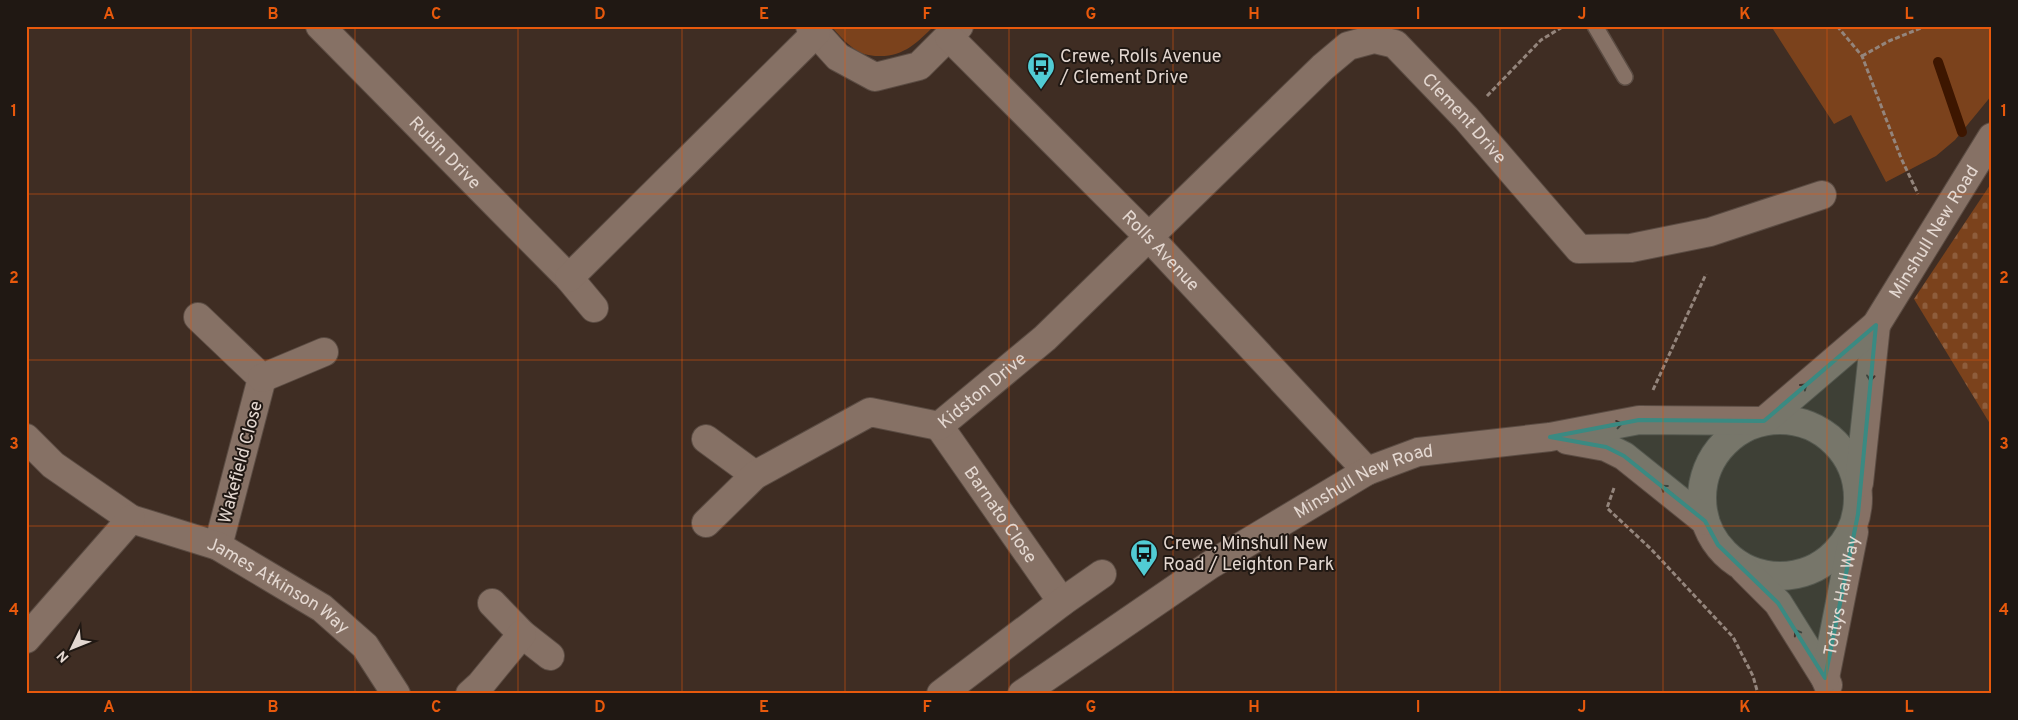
<svg xmlns="http://www.w3.org/2000/svg" width="2018" height="720" viewBox="0 0 2018 720" font-family="Overpass,sans-serif">
	<defs>
		<pattern id="cemetery-stones" width="16" height="16" patternUnits="userSpaceOnUse" patternTransform="scale(1.25)"><rect width="16" height="16" fill="#7b421c"/><path d="M2 7V4a2 2 0 0 1 4 0v3zM10 15v-3a2 2 0 0 1 4 0v3z" fill="#8e5d3c"/></pattern>
	</defs>
	<rect width="100%" height="100%" fill="#3f2d23"/>
	<!-- green -->
	<g fill="#7b421c">
		<path d="M 831,26 L 934,26 C 917,43 903,57 878,56 C 870,56 860,54 853,48 C 845,42 838,34 831,26 Z"/>
		<path d="M 1771,26 L 1992,26 L 1992,95 L 1955,140 L 1936,156 L 1886,182 L 1851,115 L 1834,124 Z"/>
	</g>
	<!-- cemetery -->
	<path fill="url(#cemetery-stones)" d="M 1992,182 L 1992,427 L 1914,299 Z"/>
	<g fill="none" stroke-linecap="round" stroke-linejoin="round">
		<!-- stream -->
		<path stroke="#3d1600" stroke-width="10" d="M 1938,62 L 1962,132"/>
		<!-- service casing -->
		<g stroke="#5b4c43" stroke-width="18">
			<path id="service" d="M 1595,26 L 1625,77"/>
		</g>
		<!-- minor casing -->
		<g stroke="#5b4c43" stroke-width="30">
			<g id="minor">
				<path id="s1" d="M 320,26 L 569,278 L 594,308"/>
				<path d="M 810,26 L 838,57 L 875,77 L 919,66 L 959,26"/>
				<path id="s2" d="M 949,37 L 1148,236 L 1367,471"/>
				<path d="M 569,278 L 816,33"/>
				<path d="M 198,317 L 262,378 L 218,546"/>
				<path d="M 262,378 L 324,352"/>
				<path id="s3" d="M 939,426 L 1062,602"/>
				<path id="s4" d="M 26,438 L 53,465 L 131,519 L 218,546 L 322,608 L 365,646 L 396,694"/>
				<path d="M 706,439 L 755,475"/>
				<path id="s5" d="M 706,523 L 755,475 L 870,412 L 939,426 L 1045,338 L 1323,67 L 1348,46 L 1374,39 L 1395,44 L 1466,118 L 1579,249 L 1631,248 L 1710,232 L 1822,195"/>
				<path d="M 492,603 L 522,634 L 550,656"/>
				<path d="M 26,639 L 131,519"/>
				<path d="M 470,694 L 481,684 L 522,634"/>
				<path d="M 941,694 L 1062,602 L 1102,574"/>
			</g>
		</g>
		<!-- tertiary casing -->
		<g stroke="#5b4c43" stroke-width="30">
			<g id="tertiary">
				<circle cx="1780" cy="498" r="78"/>
				<path d="M 1567,440 L 1606,447 L 1624,456 L 1705,521"/>
				<path d="M 1859,483 L 1876,325"/>
				<path d="M 1744,569 L 1778,603 L 1825,678 L 1828,685"/>
				<path id="s6" d="M 1825,678 L 1854,532"/>
				<path id="s7" d="M 1022,694 L 1210,565 L 1367,471 L 1418,452 L 1550,437 L 1639,420 L 1764,421 L 1876,325 L 1992,137"/>
			</g>
		</g>
		<!-- path -->
		<g stroke="#94857c" stroke-width="3" stroke-dasharray="5 2.5" stroke-linecap="butt">
			<path d="M 1837,26 L 1862,56 L 1901,158 L 1918,194"/>
			<path d="M 1862,56 L 1889,41 L 1926,26"/>
			<path d="M 1487,96 L 1541,40 L 1564,26"/>
			<path d="M 1653,390 L 1706,274"/>
			<path d="M 1614,488 L 1607,508 L 1651,549 L 1733,637 L 1753,676 L 1758,694"/>
		</g>
		<!-- service -->
		<use href="#service" stroke="#867165" stroke-width="15"/>
		<!-- minor -->
		<use href="#minor" stroke="#867165" stroke-width="28"/>
		<!-- tertiary -->
		<use href="#tertiary" stroke="#867165" stroke-width="28"/>
	</g>
	<!-- one-way arrows -->
	<defs><path id="oneway-shaft" d="M-6 0H5M1.5-3L5.5 0L1.5 3" fill="none" stroke-width="1.6" stroke-linecap="round" stroke-linejoin="round" transform="scale(1.25)"/></defs>
	<g stroke="#3f332c">
		<use href="#oneway-shaft" transform="translate(1871 374) rotate(96)"/>
		<use href="#oneway-shaft" transform="translate(1801 389) rotate(-41)"/>
		<use href="#oneway-shaft" transform="translate(1615 425) rotate(-11)"/>
		<use href="#oneway-shaft" transform="translate(1667 490) rotate(-142)"/>
		<use href="#oneway-shaft" transform="translate(1799 636) rotate(-122)"/>
	</g>
	<!-- marked area -->
	<path fill="#3a8a82" fill-opacity="0.2" stroke="#3a8a82" stroke-width="4" stroke-linejoin="round" d="M 1876,325 L 1858,514 L 1825,678 L 1778,603 L 1718,545 L 1705,521 L 1624,456 L 1606,447 L 1550,437 L 1639,420 L 1764,421 Z"/>
	<!-- grid -->
	<path fill="none" stroke="#e8590c" stroke-width="1" stroke-opacity="0.55" d="M 191,26 L 191,694M 355,26 L 355,694M 518,26 L 518,694M 682,26 L 682,694M 845,26 L 845,694M 1009,26 L 1009,694M 1173,26 L 1173,694M 1336,26 L 1336,694M 1500,26 L 1500,694M 1663,26 L 1663,694M 1827,26 L 1827,694M 26,194 L 1992,194M 26,360 L 1992,360M 26,526 L 1992,526"/>
	<!-- icons -->
	<defs>
		<g id="bus-pin" transform="scale(1.4375)"><path d="M0 17L-7.5 6A9.5 9.5 0 1 1 7.5 6Z" fill="#51ccd4" stroke="#201813"/><path d="M-5-6H5V4H4V6H2V4H-2V6H-4V4H-5ZM-3.5-4V0h7V-4ZM-3.5 1.2v1.5H-2V1.2ZM2 1.2v1.5H3.5V1.2Z" fill="#111"/></g>
	</defs>
	<g fill-rule="evenodd">
		<use href="#bus-pin" x="1041" y="66"/>
		<use href="#bus-pin" x="1144" y="553"/>
	</g>
	<g text-anchor="middle" stroke-width="4" stroke-linejoin="round" paint-order="stroke">
		<!-- poi labels -->
		<g font-size="18" fill="#e4d8d1" stroke="#201813" text-anchor="start">
			<text x="1060" y="62">Crewe, Rolls Avenue<tspan x="1060" dy="21">/ Clement Drive</tspan></text>
			<text x="1163" y="549">Crewe, Minshull New<tspan x="1163" dy="21">Road / Leighton Park</tspan></text>
		</g>
		<!-- street labels -->
		<g font-size="18" fill="#e4d8d1" stroke="#201813">
			<text dy="6" stroke="none"><textPath href="#s5" startOffset="979">Clement Drive</textPath></text>
			<text dy="6" stroke="none"><textPath href="#s1" startOffset="178">Rubin Drive</textPath></text>
			<text dy="6" stroke="none"><textPath href="#s7" startOffset="1071">Minshull New Road</textPath></text>
			<text dy="6" stroke="none"><textPath href="#s2" startOffset="301">Rolls Avenue</textPath></text>
			<text dy="6" stroke="none"><textPath href="#s5" startOffset="326">Kidston Drive</textPath></text>
			<text transform="translate(240 462) rotate(-75)" y="6">Wakefield Close</text>
			<text dy="6" stroke="none"><textPath href="#s7" startOffset="404">Minshull New Road</textPath></text>
			<text dy="6" stroke="none"><textPath href="#s3" startOffset="108">Barnato Close</textPath></text>
			<text dy="6" stroke="none"><textPath href="#s4" startOffset="296">James Atkinson Way</textPath></text>
			<text dy="6" stroke="none"><textPath href="#s6" startOffset="84">Tottys Hall Way</textPath></text>
		</g>
	</g>
	<!-- border -->
	<rect width="2018" height="720" fill="none" stroke="#201813" stroke-width="55"/>
	<!-- north arrow -->
	<g transform="translate(72 648) rotate(227)" stroke="#201813" stroke-width="4" paint-order="stroke">
	<path d="M0-4L9 19L0 12L-9 19Z" fill="#e4d8d1"/>
	<text y="-8" font-size="14" font-weight="bold" text-anchor="middle" fill="#e4d8d1">N</text>
	</g>
	<rect x="28" y="28" width="1962" height="664" fill="none" stroke="#e8590c" stroke-width="2"/>
	<g font-size="16" text-anchor="middle" font-weight="bold" fill="#e8590c">
		<text x="109" y="19">A</text>
		<text x="273" y="19">B</text>
		<text x="436" y="19">C</text>
		<text x="600" y="19">D</text>
		<text x="764" y="19">E</text>
		<text x="927" y="19">F</text>
		<text x="1091" y="19">G</text>
		<text x="1254" y="19">H</text>
		<text x="1418" y="19">I</text>
		<text x="1582" y="19">J</text>
		<text x="1745" y="19">K</text>
		<text x="1909" y="19">L</text>
		<text x="14" y="116">1</text>
		<text x="2004" y="116">1</text>
		<text x="14" y="283">2</text>
		<text x="2004" y="283">2</text>
		<text x="14" y="449">3</text>
		<text x="2004" y="449">3</text>
		<text x="14" y="615">4</text>
		<text x="2004" y="615">4</text>
		<text x="109" y="712">A</text>
		<text x="273" y="712">B</text>
		<text x="436" y="712">C</text>
		<text x="600" y="712">D</text>
		<text x="764" y="712">E</text>
		<text x="927" y="712">F</text>
		<text x="1091" y="712">G</text>
		<text x="1254" y="712">H</text>
		<text x="1418" y="712">I</text>
		<text x="1582" y="712">J</text>
		<text x="1745" y="712">K</text>
		<text x="1909" y="712">L</text>
	</g>
</svg>
